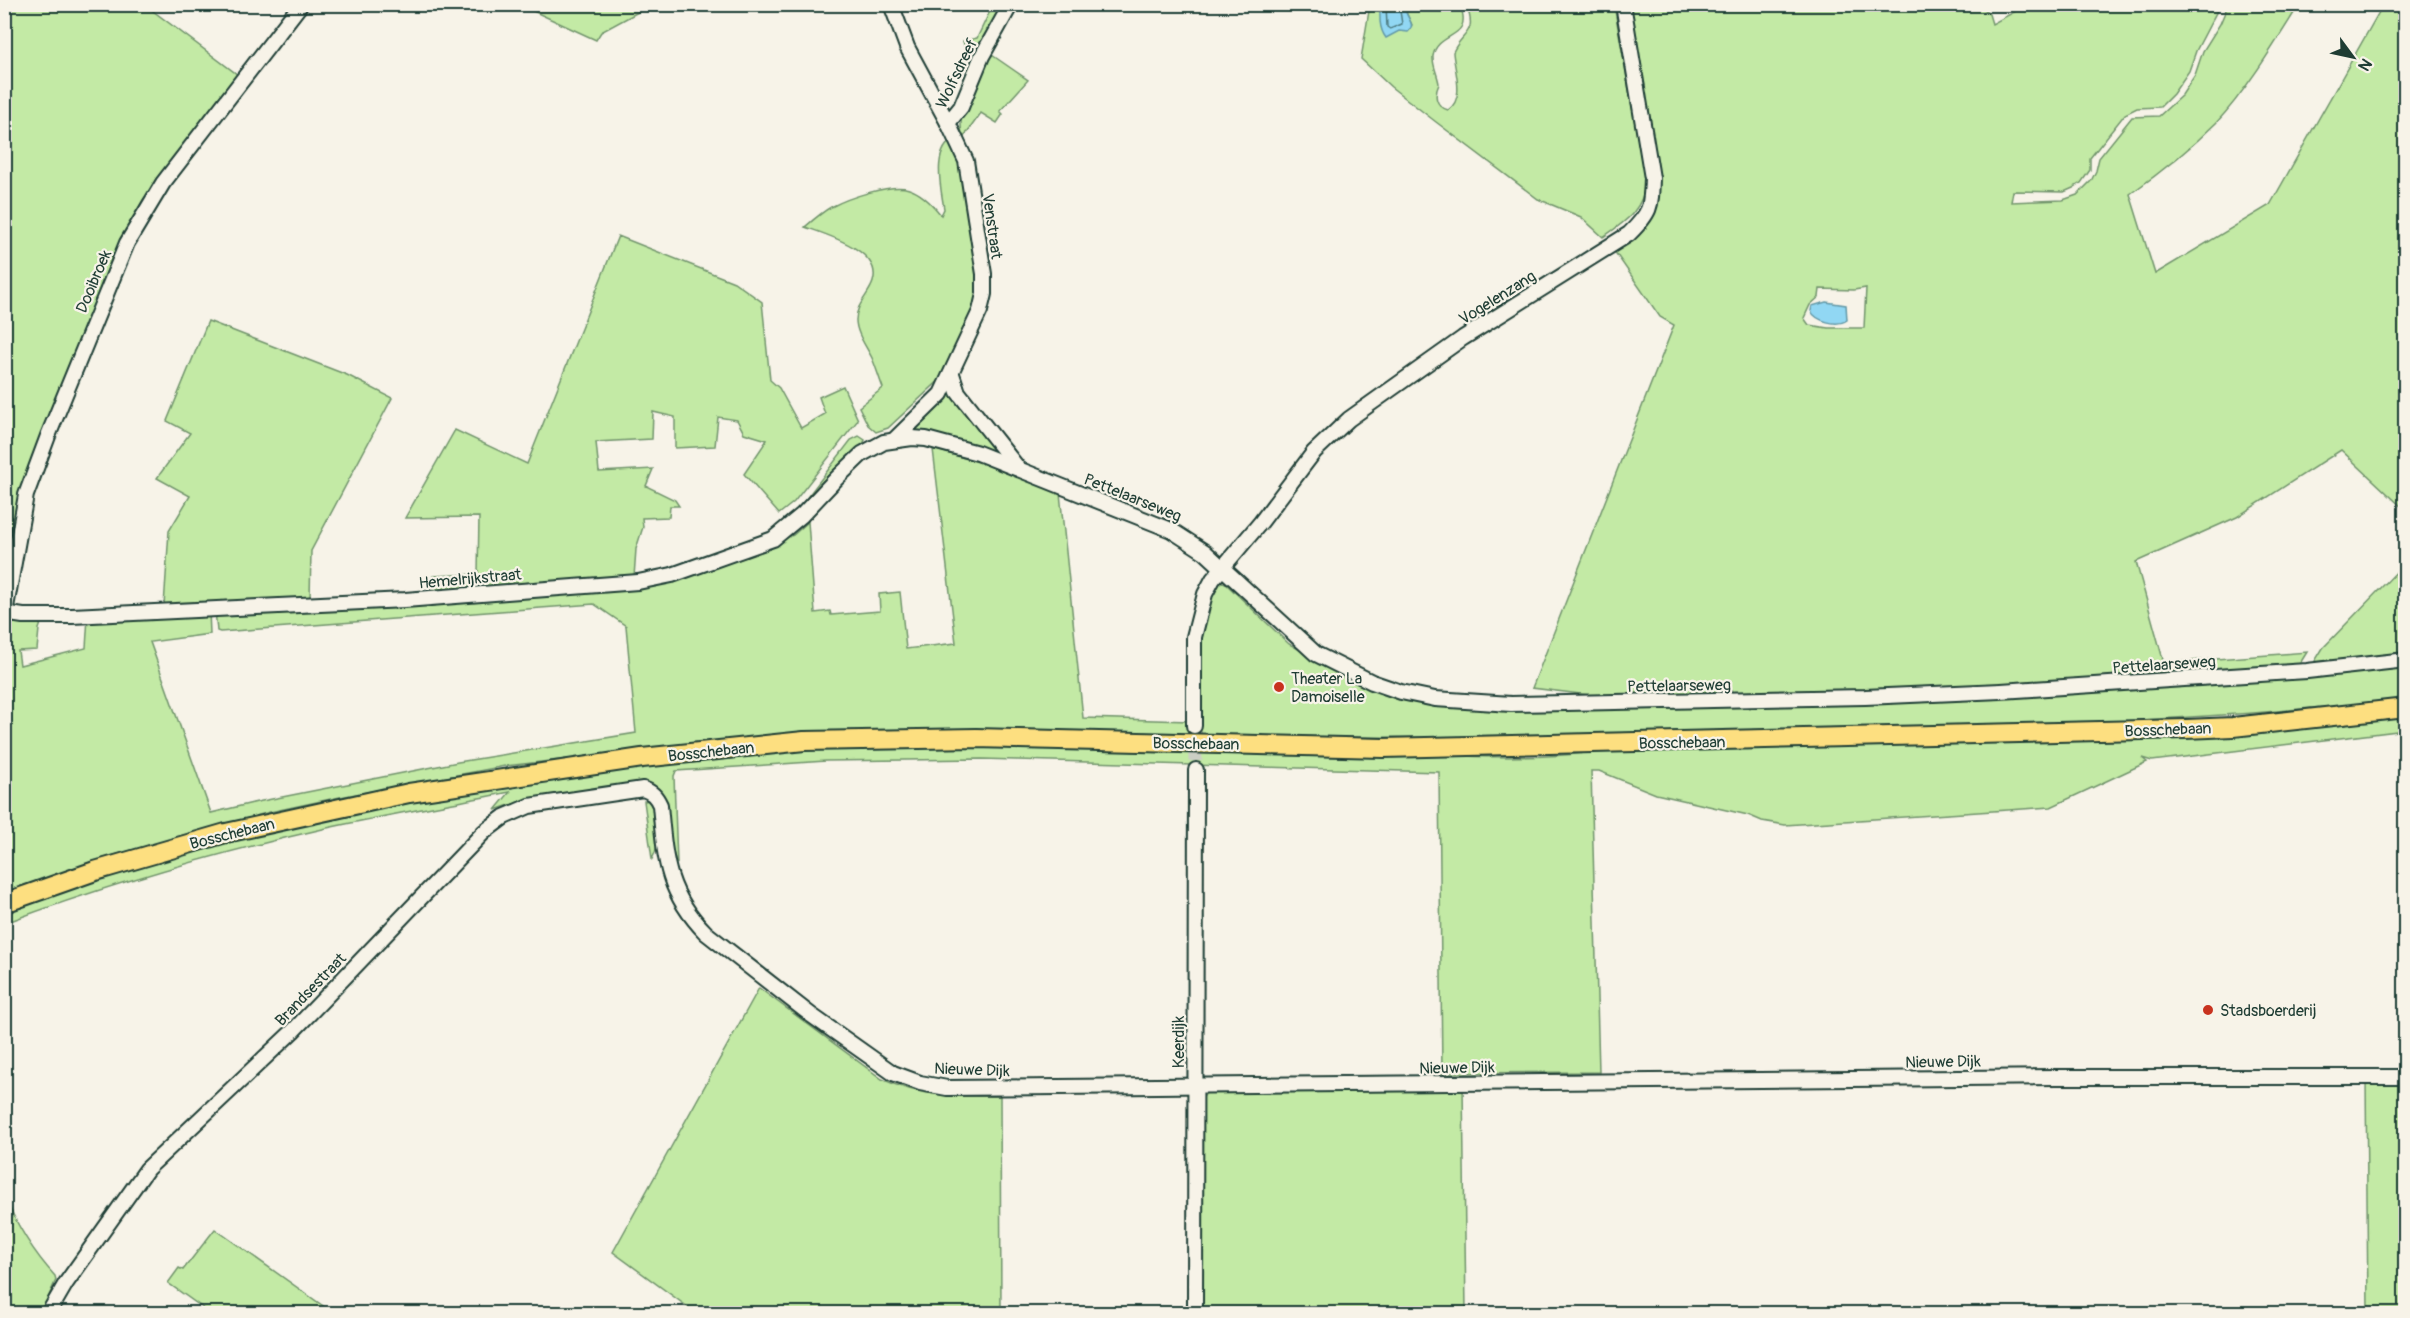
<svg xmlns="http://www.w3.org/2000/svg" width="2410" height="1318" viewBox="0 0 2410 1318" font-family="Pangolin,sans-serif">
	<rect width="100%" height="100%" fill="#f7f3e8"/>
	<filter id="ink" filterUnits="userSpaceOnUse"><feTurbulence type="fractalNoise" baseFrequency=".0167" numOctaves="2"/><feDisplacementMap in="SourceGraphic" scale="12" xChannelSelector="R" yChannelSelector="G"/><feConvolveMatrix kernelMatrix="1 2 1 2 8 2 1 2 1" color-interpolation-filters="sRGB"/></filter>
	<g filter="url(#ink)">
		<!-- green -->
		<g fill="#c3eaa5" stroke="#71946c" stroke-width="1.5" fill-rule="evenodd">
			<path d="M 5,5 L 145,5 L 238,75 L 143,200 L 112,257 L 40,442 L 5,597 Z"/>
			<path d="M 520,5 L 520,4 L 651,5 L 601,32 L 596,40 Z"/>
			<path d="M 993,5 L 1004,5 L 983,46 L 965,48 L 963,41 L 977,38 Z"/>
			<path d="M 1370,5 L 1381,5 L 1399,31 L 1412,25 L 1406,12 L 1412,5 L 1460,5 C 1474,41 1438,30 1433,56 C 1432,65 1438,75 1439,84 C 1434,95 1435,106 1448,110 C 1466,98 1454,70 1453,52 C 1463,31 1478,34 1466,5 L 1614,5 L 1645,180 C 1645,209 1625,222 1603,237 L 1581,217 L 1538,199 L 1436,122 L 1391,87 L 1361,59 Z"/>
			<path d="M 1627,5 L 1981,5 L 1989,14 L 1992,24 L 2027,5 L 2220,5 L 2196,51 L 2189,71 L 2173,94 L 2160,107 L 2137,108 L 2125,114 L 2090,158 L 2090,170 L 2081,183 L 2073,188 L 2064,192 L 2013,191 L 2011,202 L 2063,200 L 2077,195 L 2091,181 L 2096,171 L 2099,158 L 2132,117 L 2159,116 L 2182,95 L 2195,75 L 2203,51 L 2220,24 L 2228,5 L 2299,5 C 2275,43 2247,90 2216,123 C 2190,149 2160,173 2130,194 L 2155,274 L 2270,205 L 2383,5 L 2405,5 L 2405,510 L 2341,450 L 2237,517 L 2136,562 L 2164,663 L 2307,652 L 2299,665 L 2066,681 L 1810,692 L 1589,695 L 1532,688 L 1674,325 L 1660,317 L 1610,245 L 1653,204 ZM 1866,288 L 1864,328 L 1828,328 L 1809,325 L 1804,318 L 1810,305 L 1819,297 L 1820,289 L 1854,290 Z"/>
			<path d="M 989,53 L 1028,80 L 1000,111 L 1003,114 L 997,123 L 981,113 L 963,138 C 954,111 977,77 989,53 Z"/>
			<path d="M 955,138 L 963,161 L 981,296 L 946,374 L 888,428 L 876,432 L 868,425 L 859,407 L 883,388 C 879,378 876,367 872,358 C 866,346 856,333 856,320 C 856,304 869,295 873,282 C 883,251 827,235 805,227 C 813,220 822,212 831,207 C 848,198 891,183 909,189 C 922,193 933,205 941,215 L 944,209 C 941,188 931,150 955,138 Z"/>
			<path d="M 618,236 L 734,282 L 762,302 L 770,380 L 779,388 L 801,428 L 825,414 L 819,397 L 843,386 L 858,420 L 794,502 L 779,514 L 744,474 L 767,440 L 744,433 L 737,420 L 718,417 L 715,446 L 675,448 L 675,417 L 653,412 L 652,439 L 596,442 L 599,472 L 653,469 L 646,486 L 675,500 L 679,506 L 670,506 L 669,517 L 642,518 L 643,527 L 636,549 L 634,577 L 432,590 L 433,576 L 478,574 L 479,517 L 405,518 L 455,430 L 527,464 Z"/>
			<path d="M 208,321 L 347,375 L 392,398 L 311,551 L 310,598 L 164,606 L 169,531 L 190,496 L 157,478 L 190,433 L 167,421 Z"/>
			<path d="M 951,384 L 1006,456 L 908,430 Z"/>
			<path d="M 859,436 L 865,440 L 863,444 L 802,504 L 851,440 Z"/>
			<path d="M 933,449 L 985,464 L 1060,493 L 1083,718 L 1190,721 L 1190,734 L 1201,734 L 1201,637 L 1203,616 L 1215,585 L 1224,582 L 1289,644 L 1345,674 L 1393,693 L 1701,705 L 2405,664 L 2406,700 L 2253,713 L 2065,725 L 1516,738 L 1344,737 L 1220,740 L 1000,730 L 885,730 L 692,743 L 649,750 L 505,766 L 340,797 L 270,812 L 111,856 L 5,893 L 4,617 L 43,618 L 39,629 L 37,650 L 18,651 L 20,665 L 86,648 L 88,617 L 209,611 L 210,634 L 150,642 L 211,813 L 257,802 L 458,762 L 636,733 L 626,626 L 594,604 L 220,632 L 217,631 L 215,610 L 623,586 L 756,549 L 793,535 L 808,522 L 815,613 L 830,611 L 831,615 L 880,611 L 879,594 L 900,592 L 906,649 L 956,643 Z"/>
			<path d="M 2405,563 L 2405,653 L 2318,662 L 2315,661 L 2323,648 Z"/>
			<path d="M 2405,713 L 2405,730 L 2152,761 L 2142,758 L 2147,762 L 2051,807 L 1785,825 L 1762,821 L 1748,815 L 1656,794 L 1599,771 L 1591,771 L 1599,1072 L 1442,1073 L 1439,772 L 982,759 L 826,761 L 676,771 L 674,776 L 677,864 L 668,839 L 660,794 C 605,796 546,790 495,810 L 510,792 C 449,804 388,815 327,828 C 217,853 110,884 5,923 L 5,906 L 122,866 L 488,781 L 839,744 L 1400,752 C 1465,757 1530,760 1595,752 Z"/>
			<path d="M 653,800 C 657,819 663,840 652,859 L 644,801 Z"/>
			<path d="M 759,988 L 882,1079 C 920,1097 958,1097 1000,1096 L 1001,1313 L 696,1313 L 613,1252 Z"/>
			<path d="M 2366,1076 L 2405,1076 L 2405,1313 L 2368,1313 Z"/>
			<path d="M 1463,1087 L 1466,1313 L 1200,1314 L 1202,1099 L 1208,1090 Z"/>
			<path d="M 4,1195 C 17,1226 32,1251 55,1276 L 56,1280 L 41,1313 L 5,1313 Z"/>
			<path d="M 215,1229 L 333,1313 L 210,1313 L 168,1283 L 179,1268 L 183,1270 Z"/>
		</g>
		<!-- water -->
		<g fill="#91d7f3" stroke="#6399a7" stroke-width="1.5">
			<path d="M 1381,5 L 1412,5 L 1406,12 C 1408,20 1416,25 1408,32 L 1399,31 L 1386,38 C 1379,29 1379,15 1381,5 Z"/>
			<path d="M 1826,302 L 1846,305 L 1847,320 C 1837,327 1816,321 1811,311 L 1812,306 Z"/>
		</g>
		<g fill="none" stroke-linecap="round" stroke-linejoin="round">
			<!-- shore -->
			<path stroke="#4d7b80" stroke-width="1.5" d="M 1386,4 L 1387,27 L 1390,29 L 1402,24 L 1400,11 L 1404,4"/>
			<!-- minor-tunnel -->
			<path stroke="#cccfc4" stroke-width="14" stroke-dasharray="14 7" stroke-linecap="butt" d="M 1194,726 L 1196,770"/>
			<!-- minor casing -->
			<g stroke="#1f3d34" stroke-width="18">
				<g id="minor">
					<path d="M 891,4 L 907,47 L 948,123 L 966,161 L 984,274 L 984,294 L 980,311 L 941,394 L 894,440"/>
					<path d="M 948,123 L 961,107 L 982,56 L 1011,4"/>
					<path d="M 952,374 L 958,392 L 1018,468"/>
					<path d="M 4,613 L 23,616 L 72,616 L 405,600 L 638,582 L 672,575 L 773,539 L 802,515 L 837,478 L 862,454 L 884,442 L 912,438 L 926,439 L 978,453 L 1171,530 L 1205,552 L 1316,654 L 1372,682 L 1401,692 L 1435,699 L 1511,704 L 1865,697 L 2001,691 L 2307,671 L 2406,660"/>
					<path d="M 5,613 L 26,495 L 48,436 L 127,243 L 163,183 L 301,4"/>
					<path d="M 1194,726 L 1194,637 L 1205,594 L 1213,579 L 1261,522 L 1314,452 L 1349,419 L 1463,338 L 1629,234 C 1651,212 1651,208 1652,178 L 1623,4"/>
					<path d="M 48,1314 L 66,1283 L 147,1169 L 293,1031 L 484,832 L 504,817 L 529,806 L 643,789 C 652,792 656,796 660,805 C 665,859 666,892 706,933 L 811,1015 L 893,1073 L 920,1083 L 947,1088 L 2057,1077 L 2406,1077"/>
					<path d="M 1195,1314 L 1196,770"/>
				</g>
			</g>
			<!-- major casing -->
			<g stroke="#1f3d34" stroke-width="22">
				<path id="major" d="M 4,903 L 95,871 L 226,833 L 409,793 L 642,758 L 804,741 L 976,738 L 1383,748 L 2186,729 L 2233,727 L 2406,708"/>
			</g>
			<!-- minor -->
			<use href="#minor" stroke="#f7f3e8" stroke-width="14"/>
			<!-- major -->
			<use href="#major" stroke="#fddf80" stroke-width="18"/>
		</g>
	</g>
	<!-- markers -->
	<g fill="#c8321e" stroke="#f7f3e8" stroke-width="2">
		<circle cx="1279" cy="687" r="6"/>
		<circle cx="2208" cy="1010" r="6"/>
	</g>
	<g text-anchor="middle" stroke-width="4.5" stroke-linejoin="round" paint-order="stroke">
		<!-- street labels -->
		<g font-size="16" fill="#1f3d34" stroke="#f7f3e8">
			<text transform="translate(956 73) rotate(-64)" y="6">Wolfsdreef</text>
			<text transform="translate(993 226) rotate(82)" y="6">Venstraat</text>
			<text transform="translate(93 281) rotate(-67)" y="6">Dooibroek</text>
			<text transform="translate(1497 297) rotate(-32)" y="6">Vogelenzang</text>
			<text transform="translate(1133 497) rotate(22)" y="6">Pettelaarseweg</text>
			<text transform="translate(470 578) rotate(-5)" y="6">Hemelrijkstraat</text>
			<text transform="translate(2164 664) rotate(-4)" y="6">Pettelaarseweg</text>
			<text transform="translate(1679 685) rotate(-1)" y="6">Pettelaarseweg</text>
			<text transform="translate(2168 729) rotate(-2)" y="6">Bosschebaan</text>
			<text transform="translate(1682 742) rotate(-1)" y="6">Bosschebaan</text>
			<text transform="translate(1196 743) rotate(1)" y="6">Bosschebaan</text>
			<text transform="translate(711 751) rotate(-6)" y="6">Bosschebaan</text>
			<text transform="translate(232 833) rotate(-14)" y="6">Bosschebaan</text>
			<text transform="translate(310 989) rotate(-46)" y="6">Brandsestraat</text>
			<text transform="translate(1178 1042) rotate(-90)" y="6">Keerdijk</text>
			<text transform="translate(1943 1061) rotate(-1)" y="6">Nieuwe Dijk</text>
			<text transform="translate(1457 1067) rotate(-1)" y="6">Nieuwe Dijk</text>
			<text transform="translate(972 1069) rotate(2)" y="6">Nieuwe Dijk</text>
		</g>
		<!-- poi labels -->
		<g font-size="16" fill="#1f3d34" stroke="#f7f3e8" text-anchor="start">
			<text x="1291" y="684">Theater La<tspan x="1291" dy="18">Damoiselle</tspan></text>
			<text x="2220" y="1016">Stadsboerderij</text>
		</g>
	</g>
	<!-- margin -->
	<rect width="2410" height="1318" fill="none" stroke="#f7f3e8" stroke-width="24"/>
	<rect x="12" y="12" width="2386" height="1294" fill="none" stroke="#1f3d34" stroke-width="2" filter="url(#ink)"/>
	<!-- north arrow -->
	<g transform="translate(2353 57) rotate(123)" stroke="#f7f3e8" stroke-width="4.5" paint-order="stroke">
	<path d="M0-4.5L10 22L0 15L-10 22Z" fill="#1f3d34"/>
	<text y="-9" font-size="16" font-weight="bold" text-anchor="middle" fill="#1f3d34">N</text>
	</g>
</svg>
